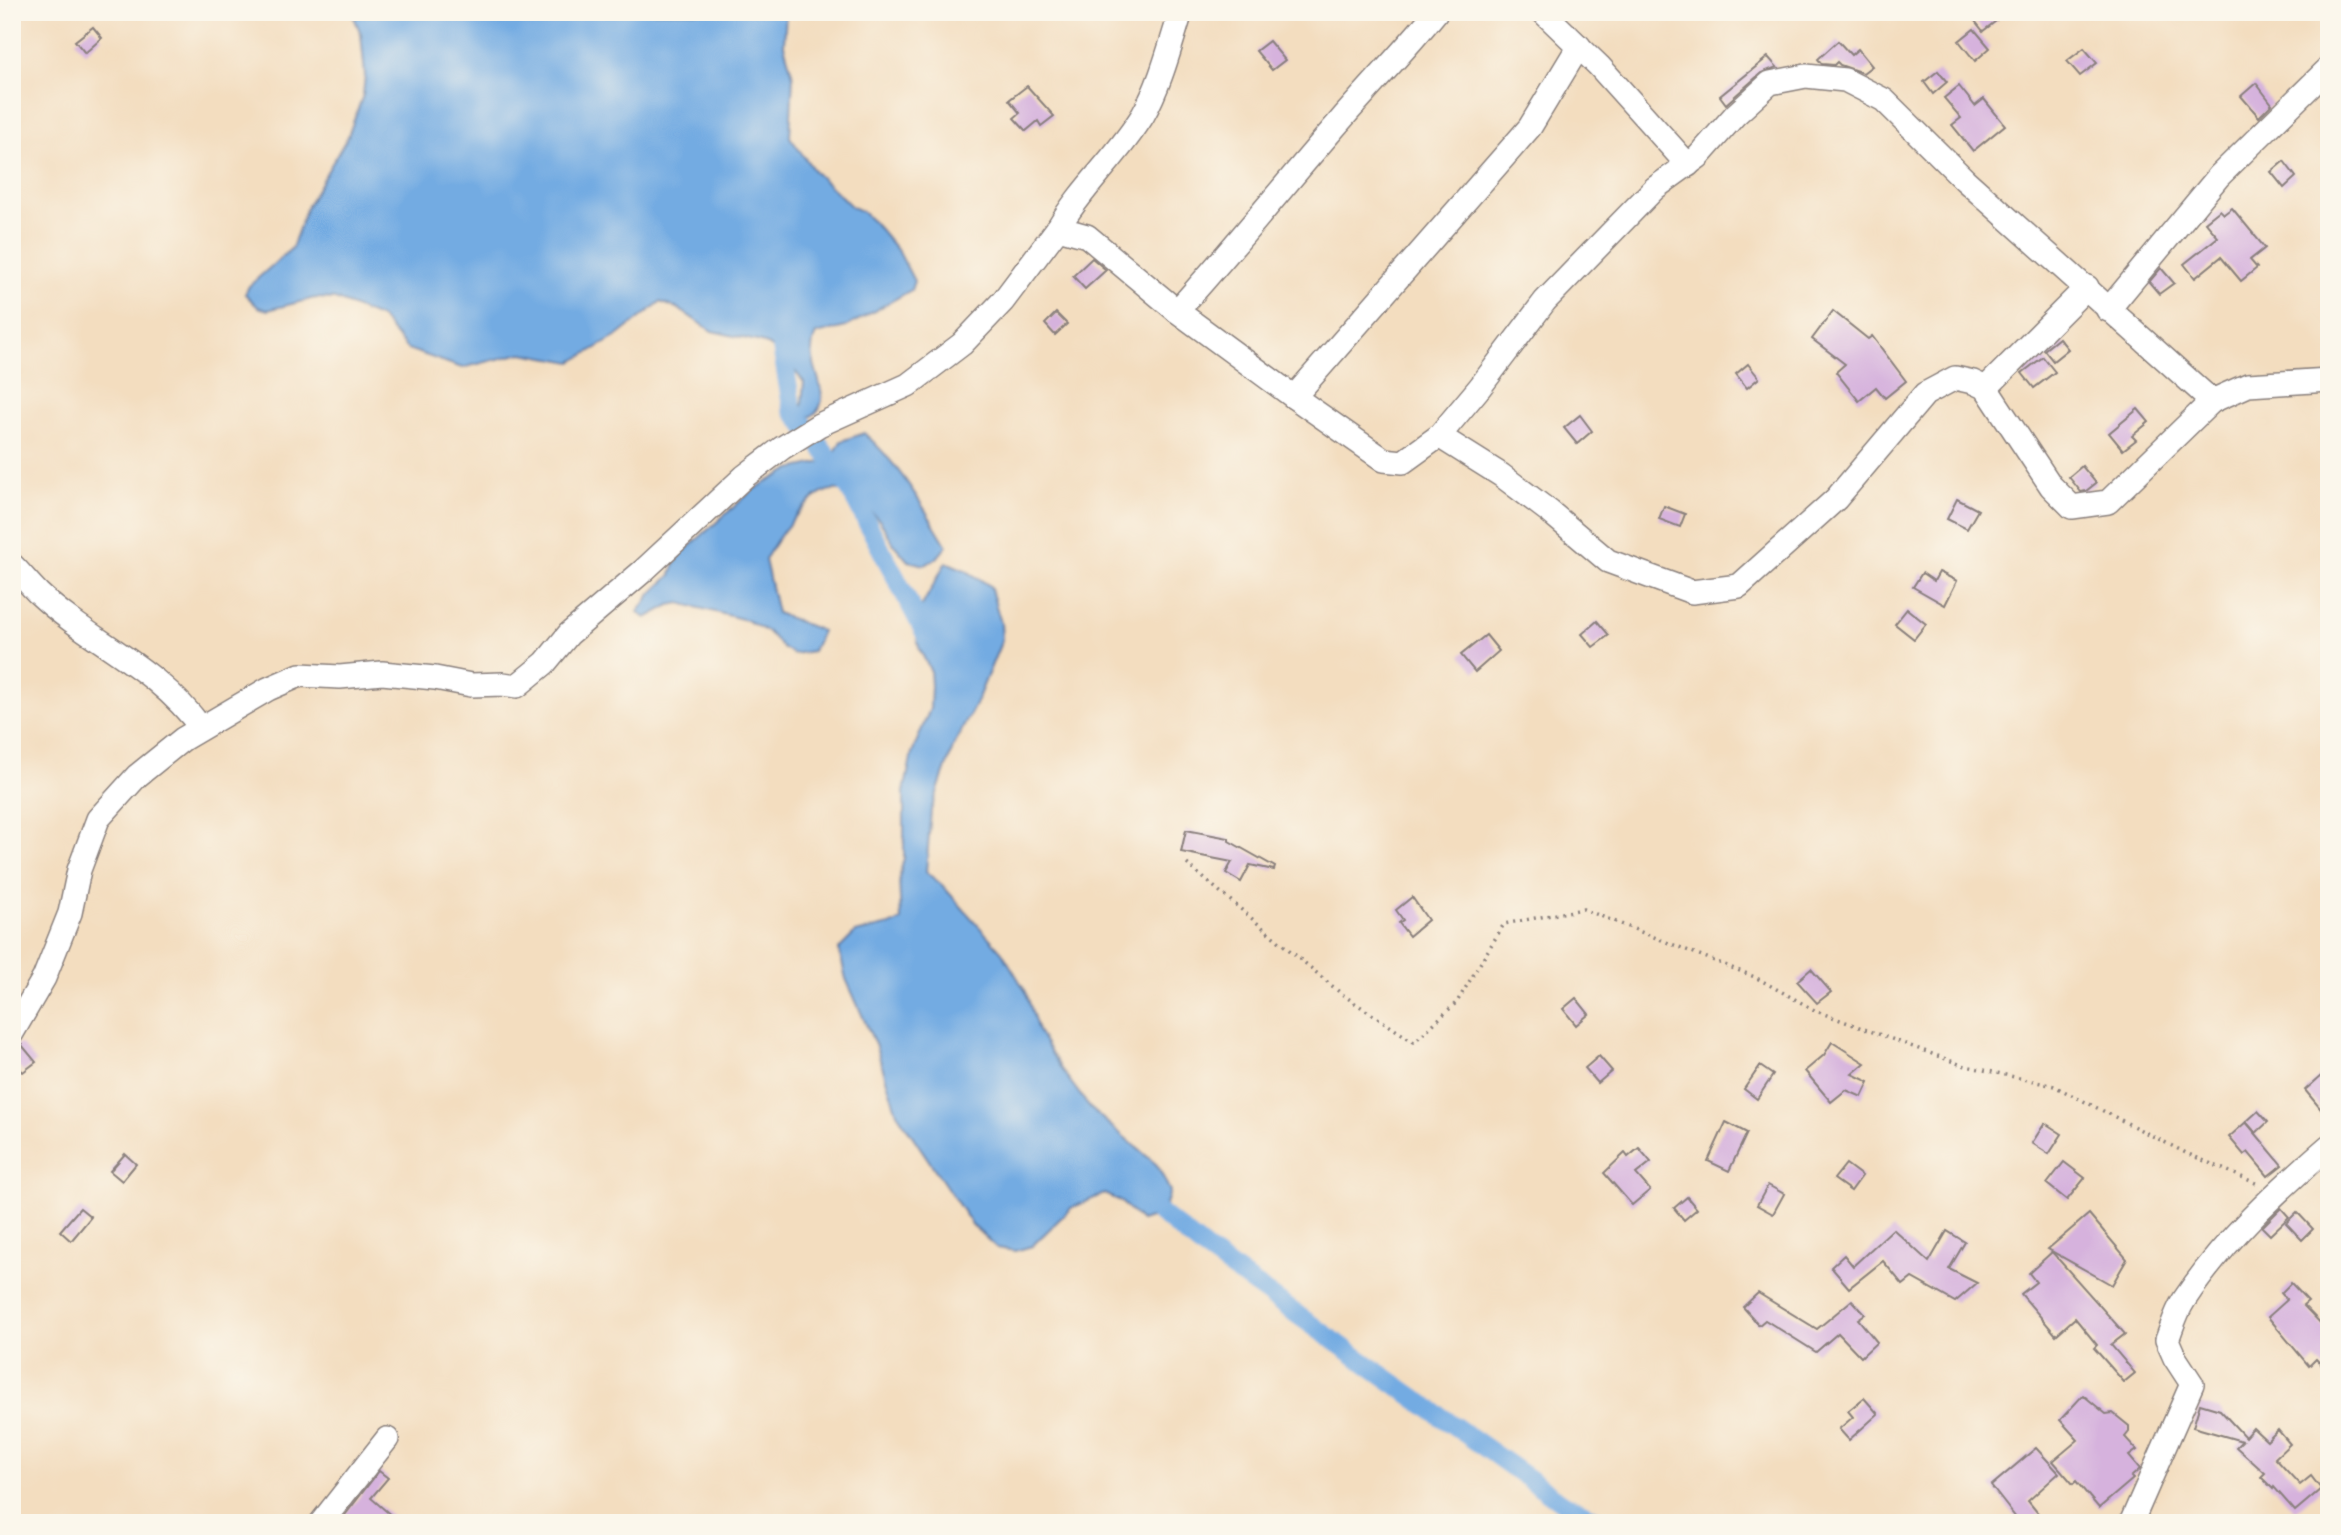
<svg xmlns="http://www.w3.org/2000/svg" width="2341" height="1535" viewBox="0 0 2341 1535" font-family="Caveat,sans-serif">
	<rect width="100%" height="100%" fill="#fbf7ec"/>
	<filter id="ink" filterUnits="userSpaceOnUse"><feTurbulence type="fractalNoise" baseFrequency=".0143" numOctaves="2"/><feDisplacementMap in="SourceGraphic" scale="14" xChannelSelector="R" yChannelSelector="G"/><feConvolveMatrix kernelMatrix="1 2 1 2 8 2 1 2 1" color-interpolation-filters="sRGB"/></filter>
	<filter id="wash" filterUnits="userSpaceOnUse"><feTurbulence type="fractalNoise" baseFrequency=".00686" numOctaves="4" result="noise"/><feDisplacementMap in="SourceGraphic" scale="28" xChannelSelector="R" yChannelSelector="G"/><feGaussianBlur stdDeviation="1.57" result="paint"/><feColorMatrix in="noise" values="0 0 0 0 0 0 0 0 0 0 0 0 0 0 0 0 0 1.4 0 .05"/><feComposite in="paint" operator="in"/></filter>
	<g filter="url(#wash)">
		<rect width="100%" height="100%" fill="#f3ddbf"/>
		<!-- water -->
		<g fill="#73abe2" stroke="#4a668e" stroke-width="2">
			<path d="M 352,12 L 786,12 L 784,45 L 793,76 L 790,137 L 815,172 L 852,207 L 863,212 L 878,227 L 899,252 L 914,281 L 911,290 L 846,327 L 816,334 C 800,363 841,399 810,417 L 801,413 L 804,382 L 778,351 L 761,342 L 712,331 L 677,308 L 660,302 L 619,335 L 572,362 L 522,353 L 462,368 L 407,349 L 381,318 L 335,299 L 315,298 L 268,310 L 258,307 L 245,294 L 249,286 L 292,248 L 307,206 L 348,136 L 363,95 L 365,75 L 361,34 Z"/>
			<path d="M 864,433 C 900,465 922,505 947,546 L 937,558 L 925,565 L 908,561 L 895,546 L 880,521 L 849,490 C 842,490 833,489 827,491 C 805,499 776,539 765,560 L 777,613 L 822,631 L 813,651 L 793,654 L 782,647 L 768,632 L 746,620 L 680,603 L 670,605 L 646,618 L 638,612 L 652,593 L 671,575 L 674,565 L 683,552 L 754,489 L 791,469 L 831,460 L 841,441 Z"/>
			<path d="M 946,562 L 965,570 L 990,586 L 1001,623 L 1002,640 L 976,703 L 954,745 L 931,810 L 926,872 L 942,885 L 1002,952 L 1026,992 L 1038,1031 L 1061,1069 L 1090,1108 L 1157,1165 L 1170,1191 L 1163,1214 L 1141,1221 L 1120,1201 L 1104,1194 L 1071,1208 L 1032,1246 L 1015,1251 L 997,1248 L 973,1226 L 897,1113 L 875,1044 L 846,979 L 839,949 L 855,933 L 894,924 L 901,920 L 899,878 L 904,858 L 904,792 L 912,753 L 930,709 L 931,686 L 930,670 L 919,648 L 916,630 L 919,611 Z"/>
		</g>
		<g fill="none" stroke-linecap="round" stroke-linejoin="round">
			<!-- canal -->
			<g stroke="#73abe2" stroke-width="19">
				<path d="M 779,332 L 792,409 L 841,473 L 929,641"/>
				<path d="M 1141,1198 L 1206,1250 L 1563,1503 L 1603,1523"/>
			</g>
		</g>
		<g id="blocks">
			<!-- building -->
			<g fill="#d6b2dd">
				<path d="M 1968,12 L 1989,12 L 1996,21 L 1983,31 Z"/>
				<path d="M 93,27 L 102,38 L 85,53 L 75,41 Z"/>
				<path d="M 1974,29 L 1990,48 L 1975,61 L 1959,41 Z"/>
				<path d="M 1269,41 L 1285,60 L 1272,70 L 1256,51 Z"/>
				<path d="M 1838,41 L 1851,55 L 1858,49 L 1872,66 L 1863,73 L 1840,65 L 1837,62 L 1834,65 L 1822,64 L 1818,59 Z"/>
				<path d="M 2084,48 L 2097,63 L 2080,76 L 2067,61 Z"/>
				<path d="M 1768,57 L 1777,67 L 1761,73 L 1726,104 L 1720,96 Z"/>
				<path d="M 1938,71 L 1947,82 L 1933,94 L 1924,82 Z"/>
				<path d="M 2256,83 L 2272,104 L 2259,117 L 2241,96 Z"/>
				<path d="M 1027,86 L 1054,116 L 1041,126 L 1038,121 L 1026,131 L 1014,118 L 1020,113 L 1009,100 Z"/>
				<path d="M 1959,86 L 1975,106 L 1984,99 L 2005,125 L 1973,151 L 1952,125 L 1961,118 L 1944,98 Z"/>
				<path d="M 2284,161 L 2296,177 L 2284,188 L 2271,172 Z"/>
				<path d="M 2232,208 L 2265,248 L 2250,260 L 2257,268 L 2241,281 L 2221,257 L 2195,278 L 2184,264 L 2218,237 L 2205,222 L 2220,210 L 2224,214 Z"/>
				<path d="M 1092,258 L 1106,270 L 1085,289 L 1073,276 Z"/>
				<path d="M 2161,268 L 2174,283 L 2159,294 L 2149,282 Z"/>
				<path d="M 1833,311 L 1868,339 L 1872,336 L 1906,381 L 1885,398 L 1876,387 L 1859,401 L 1836,372 L 1845,364 L 1812,339 Z"/>
				<path d="M 1056,313 L 1067,324 L 1055,335 L 1045,324 Z"/>
				<path d="M 2059,338 L 2068,349 L 2053,361 L 2044,350 Z"/>
				<path d="M 2043,357 L 2055,372 L 2034,388 L 2022,373 Z"/>
				<path d="M 1748,364 L 1759,378 L 1747,388 L 1736,374 Z"/>
				<path d="M 2138,409 L 2149,422 L 2132,436 L 2136,440 L 2123,450 L 2109,433 Z"/>
				<path d="M 1580,415 L 1592,431 L 1577,444 L 1564,428 Z"/>
				<path d="M 2082,466 L 2096,483 L 2086,491 L 2081,492 L 2069,477 Z"/>
				<path d="M 1957,499 L 1978,510 L 1967,529 L 1947,519 Z"/>
				<path d="M 1664,506 L 1685,514 L 1680,527 L 1659,519 Z"/>
				<path d="M 1939,572 L 1957,581 L 1945,605 L 1913,587 L 1922,573 L 1934,581 Z"/>
				<path d="M 1907,609 L 1926,624 L 1914,639 L 1895,624 Z"/>
				<path d="M 1597,621 L 1609,635 L 1593,647 L 1582,634 Z"/>
				<path d="M 1486,635 L 1499,651 L 1475,672 L 1461,655 Z"/>
				<path d="M 1186,830 L 1229,838 L 1229,841 L 1275,867 L 1274,870 L 1250,865 L 1241,882 L 1226,873 L 1232,862 L 1181,852 Z"/>
				<path d="M 1412,897 L 1428,920 L 1409,936 L 1399,923 L 1403,920 L 1396,910 Z"/>
				<path d="M 1811,969 L 1831,992 L 1817,1003 L 1797,981 Z"/>
				<path d="M 1576,998 L 1589,1014 L 1576,1025 L 1563,1009 Z"/>
				<path d="M 1832,1042 L 1865,1063 L 1852,1074 L 1869,1082 L 1862,1097 L 1846,1090 L 1831,1102 L 1805,1071 L 1824,1055 Z"/>
				<path d="M 21,1044 L 36,1062 L 23,1072 L 12,1060 L 12,1047 Z"/>
				<path d="M 1599,1056 L 1612,1071 L 1598,1083 L 1585,1068 Z"/>
				<path d="M 1760,1066 L 1773,1075 L 1757,1099 L 1744,1089 Z"/>
				<path d="M 2329,1069 L 2329,1119 L 2305,1090 Z"/>
				<path d="M 2258,1111 L 2268,1122 L 2256,1133 L 2246,1122 Z"/>
				<path d="M 1726,1122 L 1747,1133 L 1729,1171 L 1708,1161 Z"/>
				<path d="M 2246,1122 L 2282,1165 L 2268,1176 L 2248,1152 L 2244,1155 L 2229,1137 Z"/>
				<path d="M 2045,1123 L 2062,1134 L 2049,1154 L 2032,1143 Z"/>
				<path d="M 1639,1148 L 1651,1162 L 1636,1174 L 1650,1190 L 1632,1205 L 1604,1173 L 1625,1153 L 1628,1157 Z"/>
				<path d="M 125,1154 L 136,1164 L 122,1181 L 110,1171 Z"/>
				<path d="M 2064,1162 L 2085,1178 L 2067,1200 L 2047,1184 Z"/>
				<path d="M 1846,1164 L 1862,1176 L 1851,1191 L 1834,1179 Z"/>
				<path d="M 1768,1185 L 1784,1194 L 1773,1214 L 1757,1205 Z"/>
				<path d="M 1687,1197 L 1697,1209 L 1684,1220 L 1674,1208 Z"/>
				<path d="M 80,1208 L 91,1217 L 71,1241 L 60,1231 Z"/>
				<path d="M 2281,1208 L 2289,1217 L 2270,1235 L 2262,1227 Z"/>
				<path d="M 2297,1212 L 2313,1229 L 2302,1240 L 2286,1223 Z"/>
				<path d="M 2089,1214 L 2127,1259 L 2112,1285 L 2048,1249 Z"/>
				<path d="M 1893,1229 L 1929,1262 L 1947,1231 L 1965,1242 L 1949,1269 L 1977,1283 L 1955,1302 L 1912,1278 L 1903,1285 L 1883,1261 L 1849,1288 L 1831,1267 L 1844,1255 L 1853,1266 Z"/>
				<path d="M 2052,1252 L 2125,1334 L 2111,1345 L 2135,1373 L 2124,1382 L 2094,1348 L 2097,1345 L 2075,1318 L 2056,1335 L 2021,1294 L 2036,1282 L 2029,1273 Z"/>
				<path d="M 2291,1283 L 2308,1301 L 2303,1305 L 2329,1332 L 2329,1373 L 2316,1359 L 2309,1366 L 2268,1317 L 2287,1300 L 2281,1293 Z"/>
				<path d="M 1758,1293 L 1817,1329 L 1852,1300 L 1865,1314 L 1858,1319 L 1877,1342 L 1861,1357 L 1838,1333 L 1816,1352 L 1765,1320 L 1759,1325 L 1743,1307 Z"/>
				<path d="M 2083,1395 L 2106,1414 L 2113,1413 L 2129,1426 L 2129,1432 L 2125,1437 L 2137,1450 L 2129,1456 L 2140,1469 L 2131,1477 L 2133,1479 L 2099,1508 L 2076,1481 L 2073,1484 L 2053,1461 L 2078,1440 L 2060,1420 Z"/>
				<path d="M 1864,1398 L 1878,1414 L 1849,1440 L 1839,1429 L 1853,1417 L 1848,1411 Z"/>
				<path d="M 2200,1404 L 2220,1410 L 2245,1437 L 2253,1428 L 2267,1441 L 2278,1430 L 2290,1444 L 2275,1458 L 2300,1485 L 2311,1476 L 2321,1489 L 2295,1511 L 2274,1487 L 2273,1489 L 2261,1477 L 2265,1473 L 2236,1447 L 2242,1441 L 2193,1427 Z"/>
				<path d="M 2036,1448 L 2059,1473 L 2028,1501 L 2046,1523 L 2020,1523 L 1991,1486 Z"/>
				<path d="M 379,1471 L 388,1478 L 371,1498 L 400,1523 L 339,1523 Z"/>
			</g>
		</g>
	</g>
	<g filter="url(#ink)">
		<use href="#blocks" fill-opacity="0" stroke="#8a807d" stroke-width="2"/>
		<g fill="none" stroke-linecap="round" stroke-linejoin="round">
			<!-- minor casing -->
			<g stroke="#8a807d" stroke-width="26">
				<g id="minor">
					<path d="M 1543,12 L 1599,66 L 1688,165"/>
					<path d="M 1058,228 C 1082,187 1118,156 1143,115 C 1161,83 1170,46 1181,12"/>
					<path d="M 2108,310 L 2219,176 L 2329,68"/>
					<path d="M 1177,311 C 1233,249 1285,184 1340,121 C 1372,84 1405,50 1436,12"/>
					<path d="M 1986,388 L 2087,287"/>
					<path d="M 1294,397 L 1530,127 L 1579,46"/>
					<path d="M 1439,436 L 1501,475 L 1550,512 L 1608,561 L 1692,592 L 1739,586 L 1836,499 L 1925,394 L 1955,378 L 1973,382 L 1986,388 L 2051,486 L 2072,507 L 2108,502 L 2212,401 L 2248,385 L 2329,380"/>
					<path d="M 12,565 C 21,574 29,584 38,593 C 91,643 156,666 201,728"/>
					<path d="M 12,1033 L 44,978 L 70,913 L 79,870 L 98,819 L 137,776 L 183,739 L 268,689 L 300,675 L 340,677 L 382,673 L 435,678 L 471,685 L 503,684 L 517,686 L 545,663 L 569,634 L 643,571 L 745,476 L 782,448 L 819,425 L 908,385 L 962,344 L 1003,301 L 1058,228 L 1087,236 L 1177,311 L 1294,397 L 1384,460 L 1403,462 L 1439,436 L 1480,387 L 1545,301 L 1655,188 L 1698,157 L 1735,115 L 1770,83 L 1806,76 L 1845,80 L 1884,100 L 1965,180 L 2212,401"/>
					<path d="M 321,1523 L 387,1439"/>
					<path d="M 2131,1523 L 2192,1384 L 2175,1358 L 2167,1340 C 2172,1327 2176,1312 2184,1300 C 2223,1241 2276,1192 2329,1146"/>
				</g>
			</g>
			<!-- path -->
			<path stroke="#8a807d" stroke-width="3.5" stroke-dasharray="2 5" stroke-linecap="butt" d="M 1187,864 L 1343,995 L 1414,1042 L 1457,1002 L 1504,924 L 1583,909 L 1755,977 L 1816,1011 L 1962,1065 L 2054,1086 L 2186,1153 L 2258,1184"/>
			<!-- minor -->
			<use href="#minor" stroke="#fff" stroke-width="23"/>
		</g>
	</g>
	<!-- margin -->
	<rect width="2341" height="1535" fill="none" stroke="#fbf7ec" stroke-width="42"/>
</svg>
